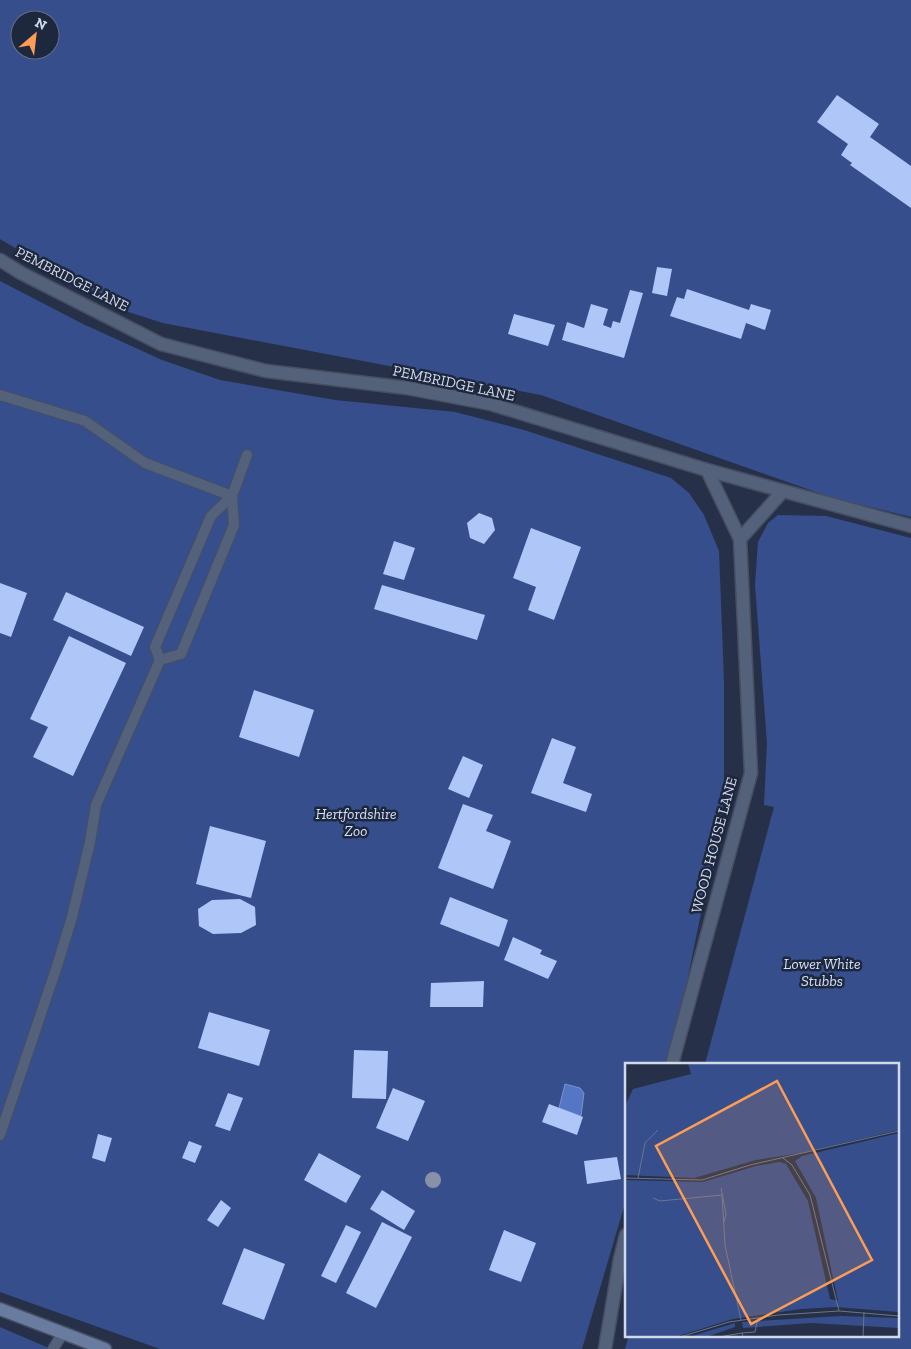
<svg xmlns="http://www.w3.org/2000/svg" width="911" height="1349" viewBox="0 0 911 1349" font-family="'Zilla Slab',serif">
	<rect width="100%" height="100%" fill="#263149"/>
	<!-- green -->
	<g fill="#364f8c" fill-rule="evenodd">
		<path d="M 0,0 L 911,0 L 911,517 L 830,497 L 541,395 L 163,323 L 119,309 L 0,239 ZM 20,20 L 50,20 L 50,50 L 20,50 Z"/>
		<path d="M 0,281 L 83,324 L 162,360 L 220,380 L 335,400 L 455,412 L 524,430 L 671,478 L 689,493 L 704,515 L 719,551 L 724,681 L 724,800 L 680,1016 L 666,1064 L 626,1064 L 626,1200 L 582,1349 L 160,1349 L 0,1292 Z"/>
		<path d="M 778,515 L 826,516 L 911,538 L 911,1349 L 625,1349 L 629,1335 L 897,1335 L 897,1064 L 705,1064 L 774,807 L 764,805 L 767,743 L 755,585 L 758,542 L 768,523 Z"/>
		<path d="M 0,1327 L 51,1349 L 0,1349 Z"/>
	</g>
	<!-- water -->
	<path fill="#5576c4" stroke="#7a94cf" d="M 565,1084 L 580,1088 L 584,1093 L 581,1116 L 559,1108 Z"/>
	<!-- building -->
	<g fill="#afc6f9">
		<path d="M 837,95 L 879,124 L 870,137 L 911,166 L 911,208 L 850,165 L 852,163 L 841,155 L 848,144 L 817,122 Z"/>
		<path d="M 657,267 L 672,269 L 667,296 L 652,293 Z"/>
		<path d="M 687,289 L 749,310 L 751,304 L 771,310 L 765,330 L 746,323 L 741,339 L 670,316 L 677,297 L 684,299 Z"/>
		<path d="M 630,290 L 643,293 L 624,358 L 562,340 L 567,322 L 584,328 L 591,304 L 608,309 L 603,325 L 611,328 L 613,321 L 620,323 Z"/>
		<path d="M 514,314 L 555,325 L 548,346 L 508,334 Z"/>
		<path d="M 479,513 L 492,518 L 495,530 L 484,544 L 470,538 L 467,523 Z"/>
		<path d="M 531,528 L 581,547 L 554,620 L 528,610 L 536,587 L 513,578 Z"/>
		<path d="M 394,541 L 415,548 L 404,580 L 383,574 Z"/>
		<path d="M 0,583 L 27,593 L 11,637 L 0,633 Z"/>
		<path d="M 382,585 L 485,615 L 477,640 L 374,609 Z"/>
		<path d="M 66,592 L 144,627 L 131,656 L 53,620 Z"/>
		<path d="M 69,636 L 126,663 L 73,776 L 33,757 L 48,727 L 30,719 Z"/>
		<path d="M 254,690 L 314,710 L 299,757 L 239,737 Z"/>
		<path d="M 552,738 L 576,747 L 563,783 L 592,794 L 586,812 L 531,793 Z"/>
		<path d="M 463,756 L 483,765 L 469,798 L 448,789 Z"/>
		<path d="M 463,804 L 493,815 L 486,831 L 511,841 L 493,889 L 438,868 Z"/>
		<path d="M 210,826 L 266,841 L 251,898 L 196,884 Z"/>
		<path d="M 450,897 L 508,920 L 499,947 L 440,924 Z"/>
		<path d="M 240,899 L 255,907 L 256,925 L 241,933 L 213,934 L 199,926 L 198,909 L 212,900 Z"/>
		<path d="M 513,937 L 542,950 L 540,954 L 557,961 L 548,979 L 504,960 Z"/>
		<path d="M 484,981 L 483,1007 L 430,1007 L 431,983 Z"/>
		<path d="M 209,1012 L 270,1030 L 259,1066 L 198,1048 Z"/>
		<path d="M 354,1050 L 388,1051 L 386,1099 L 352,1098 Z"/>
		<path d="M 393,1088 L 425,1101 L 408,1141 L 376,1128 Z"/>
		<path d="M 228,1093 L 243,1098 L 230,1131 L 215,1126 Z"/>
		<path d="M 549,1104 L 583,1117 L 577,1135 L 542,1122 Z"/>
		<path d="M 98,1134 L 112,1138 L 105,1162 L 92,1158 Z"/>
		<path d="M 189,1141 L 202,1146 L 195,1163 L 182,1158 Z"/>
		<path d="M 319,1153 L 361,1176 L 346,1203 L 304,1180 Z"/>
		<path d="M 617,1157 L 621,1179 L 587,1184 L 584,1161 Z"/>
		<path d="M 382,1190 L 415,1211 L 404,1230 L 370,1209 Z"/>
		<path d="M 221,1200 L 231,1208 L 218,1227 L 207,1220 Z"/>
		<path d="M 382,1222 L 412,1237 L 376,1308 L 346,1293 Z"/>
		<path d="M 346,1225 L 361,1232 L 336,1283 L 321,1276 Z"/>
		<path d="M 504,1230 L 536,1243 L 521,1282 L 489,1270 Z"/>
		<path d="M 244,1248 L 285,1264 L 264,1320 L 222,1304 Z"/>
	</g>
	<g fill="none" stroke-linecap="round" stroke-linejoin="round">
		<!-- lane casing -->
		<g stroke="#464e62" stroke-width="12">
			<g id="lane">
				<path d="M 0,395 L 85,421 L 145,463 L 232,496"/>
				<path d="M 160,660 L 181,654 L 234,525 L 232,496 L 247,455"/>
				<path d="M 0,1135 L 57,966 L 72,917 L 90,842 L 96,805 L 160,660 L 155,647 L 211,516 L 232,496"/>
				<path d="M 53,1349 L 63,1333"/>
			</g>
		</g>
		<!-- street casing -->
		<g stroke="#464e62" stroke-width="15">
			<g id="street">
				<path d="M 0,260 L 21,273 L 161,344 L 266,371 L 407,388 L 491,404 L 707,470 L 911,526"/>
				<path d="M 740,539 L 783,491"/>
				<path d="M 672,1064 L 751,773 L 740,539 L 707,470"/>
				<path d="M 605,1349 L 620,1259 L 626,1235"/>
			</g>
		</g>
		<!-- secondary casing -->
		<g stroke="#464e62" stroke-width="15">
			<path id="secondary" d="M 0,1309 L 105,1349"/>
		</g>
		<!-- lane -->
		<use href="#lane" stroke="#54617b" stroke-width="10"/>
		<!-- street -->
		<use href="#street" stroke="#54617b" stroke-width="12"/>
		<!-- secondary -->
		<use href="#secondary" stroke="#6a7ba0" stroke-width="12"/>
	</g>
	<!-- trees -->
	<circle fill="#8792a8" cx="433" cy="1180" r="8"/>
	<g text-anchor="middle" stroke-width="5" stroke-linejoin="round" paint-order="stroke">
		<!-- street labels -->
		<g font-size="15" fill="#d2dae9" stroke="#1d273e">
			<text transform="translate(72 279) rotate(27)" y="5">PEMBRIDGE LANE</text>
			<text transform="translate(454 383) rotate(12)" y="5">PEMBRIDGE LANE</text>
			<text transform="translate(714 845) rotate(-75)" y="5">WOOD HOUSE LANE</text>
		</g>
		<!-- park labels -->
		<g font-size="15" font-style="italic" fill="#d6e1f6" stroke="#1d273e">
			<text x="356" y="819">Hertfordshire<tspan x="356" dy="17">Zoo</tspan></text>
			<text x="822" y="969">Lower White<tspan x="822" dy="17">Stubbs</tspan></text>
		</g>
	</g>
	<!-- overview -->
	<g transform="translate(625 1063)">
		<rect width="274" height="274" fill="#263149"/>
		<path d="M 63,0 L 274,0 L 274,67 L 176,90 L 131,97 L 69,115 L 0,112 L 0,43 L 8,26 L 66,11 ZM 274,70 L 274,249 L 211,244 L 176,246 L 108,256 L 50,274 L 0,274 L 0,117 L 78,119 L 131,103 L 154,99 L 161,101 L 183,138 L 205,236 L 213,238 L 191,135 L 170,98 L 177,93 ZM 216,253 L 274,255 L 274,265 L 186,260 L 118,265 L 117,259 ZM 110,260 L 110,264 L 81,274 L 64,274 Z" fill="#364f8c"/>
		<path fill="none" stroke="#6b7589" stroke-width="1" d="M 158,95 L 167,102 L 185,132 L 214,248M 0,115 L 77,117 L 125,102 L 274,68M 13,115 L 20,80 L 33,67M 96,125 L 101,151 L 99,159M 97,132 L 100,182 L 116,257M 28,135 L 35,138 L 97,132M 55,274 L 104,259 L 153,252 L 214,248 L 274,253M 94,274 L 117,270M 118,274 L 117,270 L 130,269 L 133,255M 238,274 L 239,249"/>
		<path fill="#fd9d55" fill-opacity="0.15" stroke="#fd9d55" stroke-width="2.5" d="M 152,18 L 247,197 L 126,261 L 31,83 Z"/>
		<rect width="274" height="274" fill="none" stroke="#d2dae9" stroke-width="2.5"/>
	</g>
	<!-- north arrow -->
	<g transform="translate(35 35) rotate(28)"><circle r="24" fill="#1d273e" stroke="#656f82"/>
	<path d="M0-4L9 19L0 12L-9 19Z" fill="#fd9d55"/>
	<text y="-8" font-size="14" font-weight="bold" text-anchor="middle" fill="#d2dae9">N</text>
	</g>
</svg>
